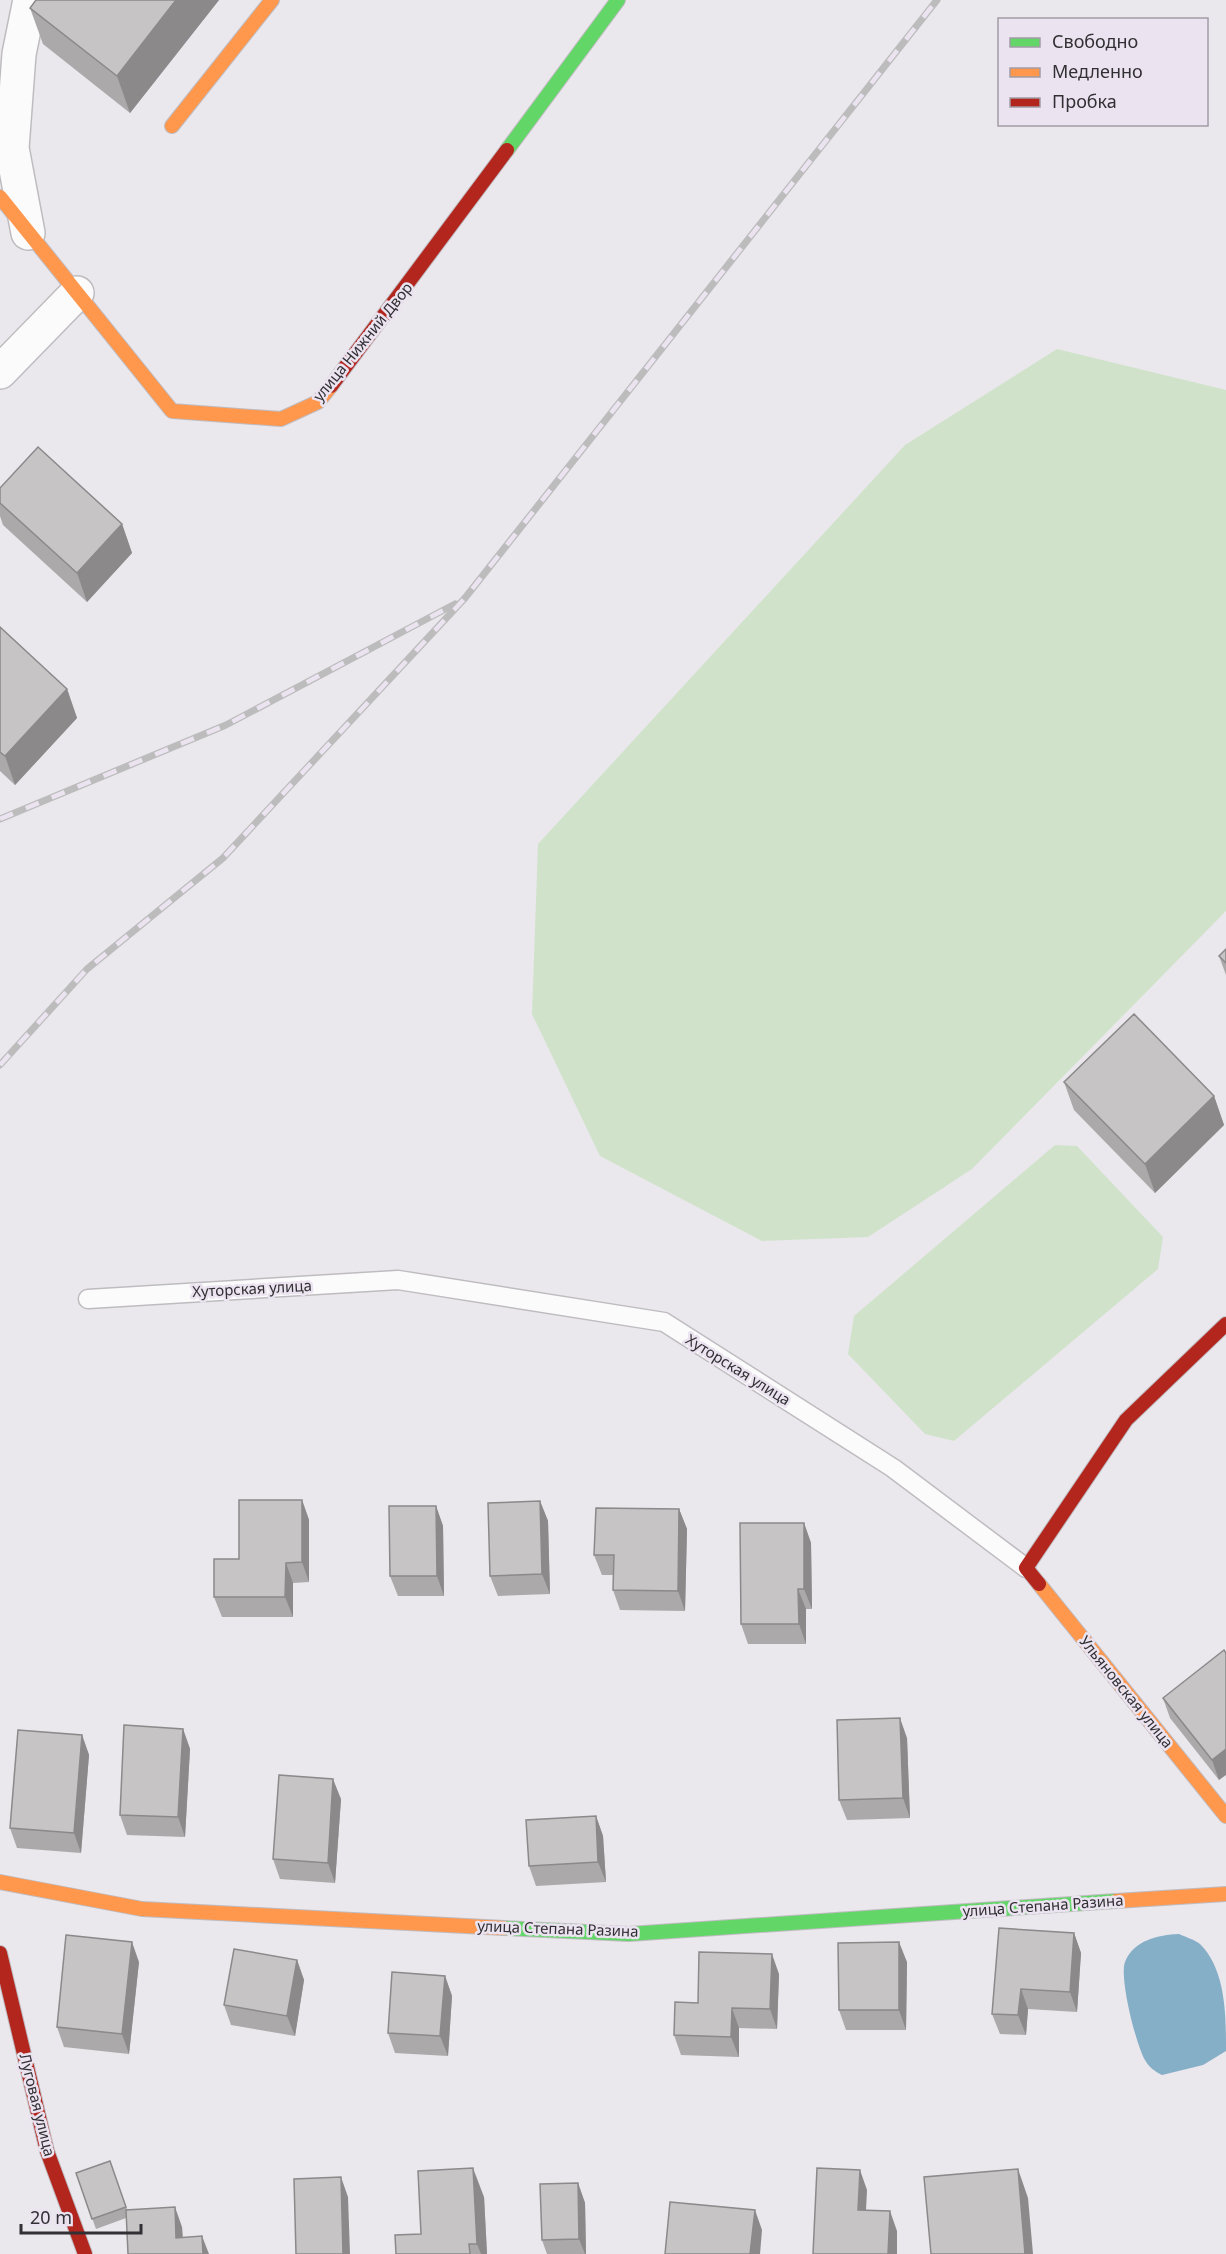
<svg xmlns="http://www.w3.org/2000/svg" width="1226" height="2254" viewBox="0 0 1226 2254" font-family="'Noto Sans',sans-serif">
	<rect width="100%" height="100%" fill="#eae7ed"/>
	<!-- green -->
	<g fill="#d0e3ca">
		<path d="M 1057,349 L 1226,390 L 1226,911 L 972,1169 L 868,1237 L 762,1241 L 600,1156 L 532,1014 L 538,844 L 905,445 Z"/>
		<path d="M 1055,1145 L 1077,1146 L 1163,1237 L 1158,1269 L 954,1441 L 925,1434 L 848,1354 L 854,1316 Z"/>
	</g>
	<!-- water -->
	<path fill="#85aec7" d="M 1179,1934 C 1186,1937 1195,1940 1200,1944 C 1226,1970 1226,2015 1226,2051 L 1203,2065 L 1162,2075 C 1154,2071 1149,2067 1145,2060 C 1136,2045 1119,1977 1125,1962 C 1134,1940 1158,1935 1179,1934 Z"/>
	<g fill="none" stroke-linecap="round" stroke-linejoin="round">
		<!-- lane casing -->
		<g stroke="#bfbcc0" stroke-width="21">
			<path id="lane" d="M 88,1299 L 398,1280 L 664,1322 L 893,1468 L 1026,1568"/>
		</g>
		<!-- street casing -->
		<g stroke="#bfbcc0" stroke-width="36">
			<g id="street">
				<path d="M 28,233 L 12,148 L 19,54 L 30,0"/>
				<path d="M 0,372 L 77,293"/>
			</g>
		</g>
		<!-- fast casing -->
		<g stroke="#bfbcc0" stroke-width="16">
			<g id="fast">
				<path d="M 507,150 L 618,0"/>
				<path d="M 504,1928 L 629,1934 L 1116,1901"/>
			</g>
		</g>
		<!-- slow casing -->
		<g stroke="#bfbcc0" stroke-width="16">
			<g id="slow">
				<path d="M 172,126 L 272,0"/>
				<path d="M 0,197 L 172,411 L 281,419 L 318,402 L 331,386"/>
				<path d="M 1039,1584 L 1226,1816"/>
				<path d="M 0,1882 L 142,1909 L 504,1928"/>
				<path d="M 1116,1901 L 1226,1894"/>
			</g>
		</g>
		<!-- jam casing -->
		<g stroke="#bfbcc0" stroke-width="16">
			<g id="jam">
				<path d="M 331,386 L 507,150"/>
				<path d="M 1039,1584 L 1026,1568 L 1126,1420 L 1226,1324"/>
				<path d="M 0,1953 L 47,2151 L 85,2254"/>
			</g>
		</g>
		<!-- lane -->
		<use href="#lane" stroke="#fcfbfc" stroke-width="18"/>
		<!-- street -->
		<use href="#street" stroke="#fcfbfc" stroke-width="33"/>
		<!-- fast -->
		<use href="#fast" stroke="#63d668" stroke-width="14"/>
		<!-- slow -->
		<use href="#slow" stroke="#ff974d" stroke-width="14"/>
		<!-- jam -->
		<use href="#jam" stroke="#b3261e" stroke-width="14"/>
		<!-- rail casing -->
		<g stroke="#bcbcbd" stroke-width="7">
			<g id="rail">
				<path d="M 0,819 L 226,725 L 455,604"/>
				<path d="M 0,1065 L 87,969 L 223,858 L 465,598 L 937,0"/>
			</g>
		</g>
		<!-- rail -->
		<use href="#rail" stroke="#ebe4f0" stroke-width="4.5" stroke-dasharray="14" stroke-linecap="butt"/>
	</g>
	<!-- wall -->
	<g fill="#aba9a9">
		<path d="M 36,0 L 219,0 L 130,113 L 43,44 L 30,8 Z"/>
		<path d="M 0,488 L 122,524 L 132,553 L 87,602 L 3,525 L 0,516 Z"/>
		<path d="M 0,627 L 67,689 L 77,718 L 15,785 L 0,771 Z"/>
		<path d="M 1226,949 L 1226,975 L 1219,956 Z"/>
		<path d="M 1064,1082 L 1214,1096 L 1224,1125 L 1155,1193 L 1074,1110 Z"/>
		<path d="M 302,1500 L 309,1520 L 309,1582 L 293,1583 L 293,1617 L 222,1617 L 214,1597 L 239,1559 Z"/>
		<path d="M 540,1501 L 548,1521 L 550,1594 L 498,1596 L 490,1576 Z"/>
		<path d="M 436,1506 L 443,1526 L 444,1596 L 398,1596 L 390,1576 Z"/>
		<path d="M 679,1509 L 687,1529 L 685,1611 L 620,1610 L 613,1590 L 613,1575 L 602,1575 L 594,1555 Z"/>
		<path d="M 804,1523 L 811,1543 L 812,1609 L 806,1609 L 806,1644 L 748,1644 L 741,1624 Z"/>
		<path d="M 1226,1653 L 1219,1780 L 1170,1718 L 1163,1698 Z"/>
		<path d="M 183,1729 L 190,1749 L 185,1837 L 127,1835 L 120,1815 Z"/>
		<path d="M 82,1735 L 89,1755 L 81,1853 L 17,1848 L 10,1828 Z"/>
		<path d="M 907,1738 L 910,1818 L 847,1820 L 839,1800 Z"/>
		<path d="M 341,1799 L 335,1883 L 280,1879 L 273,1859 Z"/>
		<path d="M 596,1816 L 603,1836 L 606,1882 L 536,1886 L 529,1866 Z"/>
		<path d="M 1074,1933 L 1081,1953 L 1077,2012 L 1028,2009 L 1026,2035 L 1000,2034 L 992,2014 Z"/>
		<path d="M 297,1960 L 304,1980 L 295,2036 L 231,2025 L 224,2005 Z"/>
		<path d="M 139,1962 L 129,2054 L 64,2047 L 57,2027 Z"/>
		<path d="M 907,1962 L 906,2030 L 846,2030 L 839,2010 Z"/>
		<path d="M 779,1974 L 777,2029 L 739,2028 L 739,2057 L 681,2055 L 674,2035 L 698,2003 Z"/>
		<path d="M 445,1976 L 452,1996 L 448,2056 L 395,2053 L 388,2033 Z"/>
		<path d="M 110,2161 L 127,2209 L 182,2227 L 183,2237 L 126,2218 L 96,2229 L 76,2173 Z"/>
		<path d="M 578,2183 L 585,2203 L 586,2254 L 547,2254 L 542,2240 Z"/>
		<path d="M 484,2197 L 487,2254 L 396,2254 L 421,2234 Z"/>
	</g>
	<!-- shaded-wall -->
	<g fill="#8b898a">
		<path d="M 176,0 L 219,0 L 130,113 L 117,76 Z"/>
		<path d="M 122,524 L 132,553 L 87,602 L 77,573 Z"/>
		<path d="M 67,689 L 77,718 L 15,785 L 5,756 Z"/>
		<path d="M 1214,1096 L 1224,1125 L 1155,1193 L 1145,1164 Z"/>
		<path d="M 302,1500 L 309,1520 L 309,1582 L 302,1562 Z"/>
		<path d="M 540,1501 L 548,1521 L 550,1594 L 542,1574 Z"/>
		<path d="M 436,1506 L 443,1526 L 444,1596 L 437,1576 Z"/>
		<path d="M 679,1509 L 687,1529 L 685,1611 L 678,1591 Z"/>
		<path d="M 804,1523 L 811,1543 L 812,1609 L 804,1589 Z"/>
		<path d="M 286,1563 L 293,1583 L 293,1617 L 285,1597 Z"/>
		<path d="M 798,1589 L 806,1609 L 806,1644 L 799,1624 Z"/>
		<path d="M 900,1718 L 907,1738 L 910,1818 L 903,1798 Z"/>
		<path d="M 183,1729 L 190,1749 L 185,1837 L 178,1817 Z"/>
		<path d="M 82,1735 L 89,1755 L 81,1853 L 74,1833 Z"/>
		<path d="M 1226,1749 L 1226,1775 L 1219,1780 L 1212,1760 Z"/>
		<path d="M 333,1779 L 341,1799 L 335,1883 L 328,1863 Z"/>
		<path d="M 596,1816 L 603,1836 L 606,1882 L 598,1862 Z"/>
		<path d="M 1074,1933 L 1081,1953 L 1077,2012 L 1070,1992 Z"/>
		<path d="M 132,1942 L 139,1962 L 129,2054 L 122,2034 Z"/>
		<path d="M 899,1942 L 907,1962 L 906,2030 L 899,2010 Z"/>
		<path d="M 772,1954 L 779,1974 L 777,2029 L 770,2009 Z"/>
		<path d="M 297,1960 L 304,1980 L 295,2036 L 287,2016 Z"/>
		<path d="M 445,1976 L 452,1996 L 448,2056 L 440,2036 Z"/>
		<path d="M 1021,1989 L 1028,2009 L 1026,2035 L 1018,2015 Z"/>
		<path d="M 732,2008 L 739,2028 L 739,2057 L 731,2037 Z"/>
		<path d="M 473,2168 L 484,2197 L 487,2254 L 481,2254 L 477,2244 Z"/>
		<path d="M 1018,2169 L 1028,2198 L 1033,2254 L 1025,2254 Z"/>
		<path d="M 860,2170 L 867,2190 L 865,2230 L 858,2210 Z"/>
		<path d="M 341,2177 L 348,2197 L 350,2254 L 343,2254 Z"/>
		<path d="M 578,2183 L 585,2203 L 586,2254 L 585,2254 L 579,2239 Z"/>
		<path d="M 175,2207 L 182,2227 L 183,2254 L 176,2238 Z"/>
		<path d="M 755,2210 L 762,2230 L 760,2254 L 750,2254 Z"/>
		<path d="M 890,2211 L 897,2231 L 897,2254 L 888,2254 Z"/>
		<path d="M 202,2236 L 209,2254 L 203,2254 Z"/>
	</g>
	<!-- building -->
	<g fill="#c7c4c5" stroke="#8b898a" stroke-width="1.5">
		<path d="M 36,0 L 176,0 L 117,76 L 30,8 Z"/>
		<path d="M 38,447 L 122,524 L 77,573 L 0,503 L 0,488 Z"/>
		<path d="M 0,627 L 67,689 L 5,756 L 0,752 Z"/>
		<path d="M 1226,949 L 1226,963 L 1219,956 Z"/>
		<path d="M 1134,1014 L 1214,1096 L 1145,1164 L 1064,1082 Z"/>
		<path d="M 239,1500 L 302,1500 L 302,1562 L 286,1563 L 285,1597 L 214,1597 L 214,1559 L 239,1559 Z"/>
		<path d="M 540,1501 L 542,1574 L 490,1576 L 488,1503 Z"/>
		<path d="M 389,1506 L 436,1506 L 437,1576 L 390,1576 Z"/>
		<path d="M 596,1508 L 679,1509 L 678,1591 L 613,1590 L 614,1555 L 594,1555 Z"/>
		<path d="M 740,1523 L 804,1523 L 804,1589 L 798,1589 L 799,1624 L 741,1624 Z"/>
		<path d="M 1224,1650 L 1226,1653 L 1226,1749 L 1212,1760 L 1163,1698 Z"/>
		<path d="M 900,1718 L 903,1798 L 839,1800 L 837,1720 Z"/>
		<path d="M 124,1725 L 183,1729 L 178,1817 L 120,1815 Z"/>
		<path d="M 18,1730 L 82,1735 L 74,1833 L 10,1828 Z"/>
		<path d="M 279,1775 L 333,1779 L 328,1863 L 273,1859 Z"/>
		<path d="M 596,1816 L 598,1862 L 529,1866 L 526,1820 Z"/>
		<path d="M 999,1928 L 1074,1933 L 1070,1992 L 1021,1989 L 1018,2015 L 992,2014 Z"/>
		<path d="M 66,1935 L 132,1942 L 122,2034 L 57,2027 Z"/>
		<path d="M 899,1942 L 899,2010 L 839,2010 L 838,1943 Z"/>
		<path d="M 234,1949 L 297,1960 L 287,2016 L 224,2005 Z"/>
		<path d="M 699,1952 L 772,1954 L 770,2009 L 732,2008 L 731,2037 L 674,2035 L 675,2002 L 698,2003 Z"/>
		<path d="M 392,1972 L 445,1976 L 440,2036 L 388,2033 Z"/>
		<path d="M 110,2161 L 126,2207 L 92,2219 L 76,2173 Z"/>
		<path d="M 473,2168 L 477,2244 L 469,2244 L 470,2254 L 396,2254 L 395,2235 L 421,2234 L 418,2171 Z"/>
		<path d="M 817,2168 L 860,2170 L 858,2210 L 890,2211 L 888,2254 L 813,2254 Z"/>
		<path d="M 1018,2169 L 1025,2254 L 931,2254 L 924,2177 Z"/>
		<path d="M 341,2177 L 343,2254 L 296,2254 L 294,2179 Z"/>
		<path d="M 578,2183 L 579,2239 L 542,2240 L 540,2184 Z"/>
		<path d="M 670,2202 L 755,2210 L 750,2254 L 665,2254 Z"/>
		<path d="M 175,2207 L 176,2238 L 202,2236 L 203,2254 L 128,2254 L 126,2210 Z"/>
	</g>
	<g text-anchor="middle" stroke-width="5" stroke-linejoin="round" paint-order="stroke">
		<!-- street labels -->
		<g font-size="15" fill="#323034" stroke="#ebe4f0">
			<text transform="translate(363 342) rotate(-51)" y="5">улица Нижний Двор</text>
			<text transform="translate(252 1289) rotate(-3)" y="5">Хуторская улица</text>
			<text transform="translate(738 1370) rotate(32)" y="5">Хуторская улица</text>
			<text transform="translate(1126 1692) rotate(51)" y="5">Ульяновская улица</text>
			<text transform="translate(1043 1906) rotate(-4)" y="5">улица Степана Разина</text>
			<text transform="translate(558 1929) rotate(2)" y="5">улица Степана Разина</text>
			<text transform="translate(37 2105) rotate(76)" y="5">Луговая улица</text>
		</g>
	</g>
	<!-- legend -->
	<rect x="998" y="18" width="210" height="108" fill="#ebe4f0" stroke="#a19ca5" stroke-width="1.5"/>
	<rect x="1010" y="38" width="30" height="9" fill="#63d668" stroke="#a19ca5" stroke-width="1.5"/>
	<text x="1052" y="48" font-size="18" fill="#323034">Свободно</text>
	<rect x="1010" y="68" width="30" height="9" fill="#ff974d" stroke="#a19ca5" stroke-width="1.5"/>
	<text x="1052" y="78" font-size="18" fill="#323034">Медленно</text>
	<rect x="1010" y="98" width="30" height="9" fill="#b3261e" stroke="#a19ca5" stroke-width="1.5"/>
	<text x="1052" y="108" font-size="18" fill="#323034">Пробка</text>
	<!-- scale -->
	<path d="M21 2224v9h120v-9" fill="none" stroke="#323034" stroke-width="3"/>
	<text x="30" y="2224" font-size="18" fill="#323034" stroke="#ebe4f0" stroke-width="4.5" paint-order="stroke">20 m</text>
</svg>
